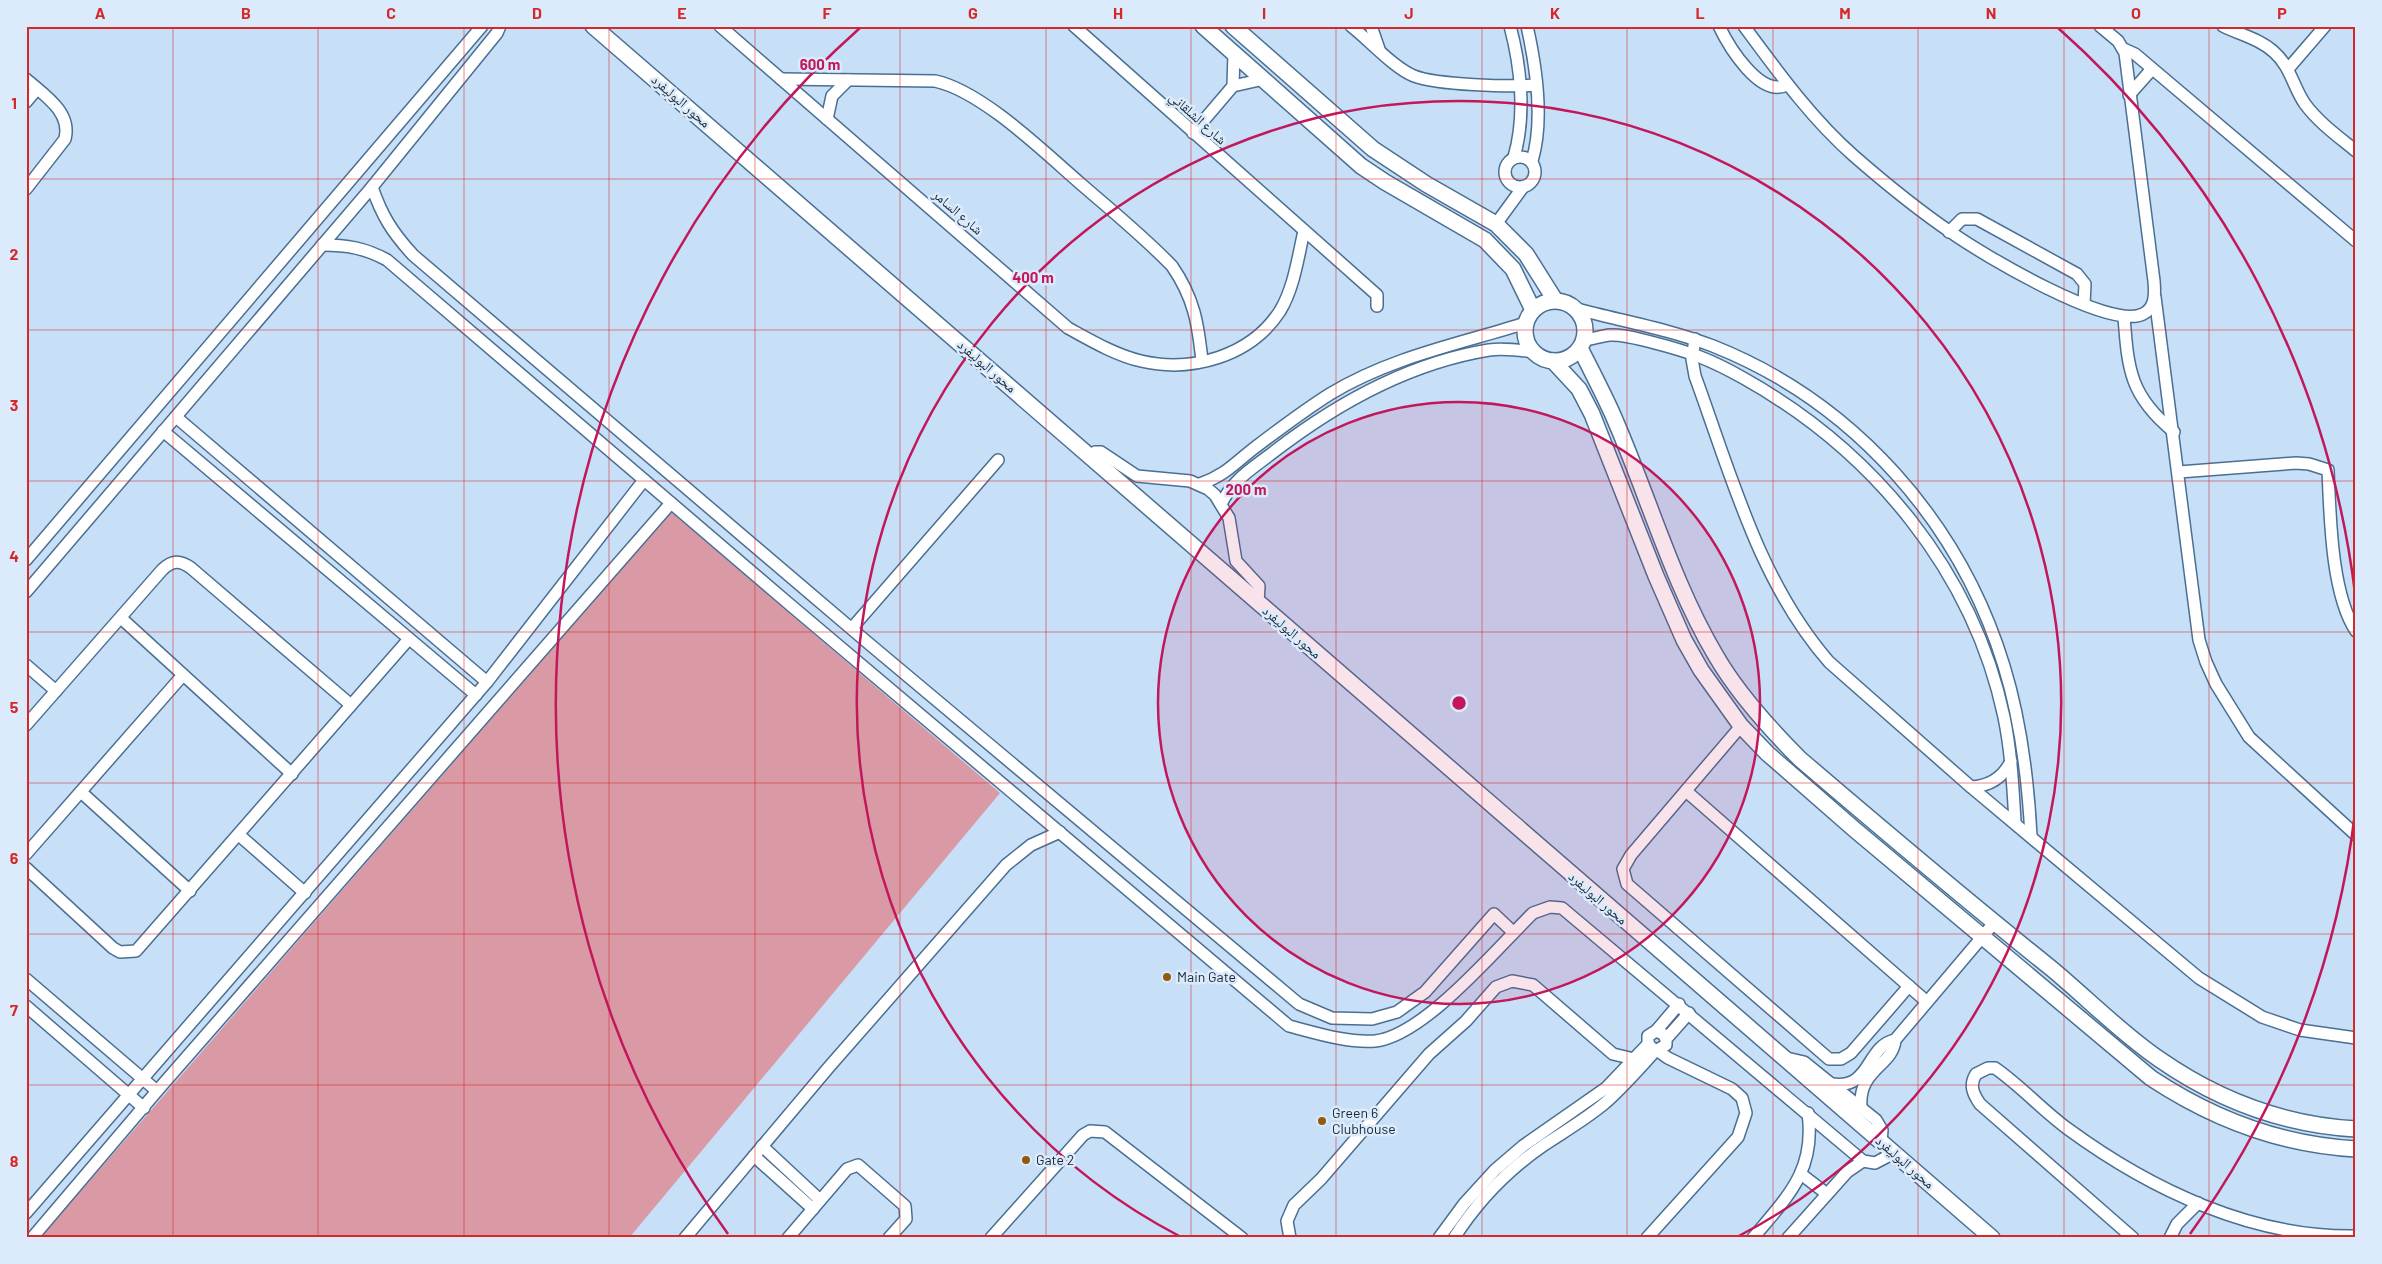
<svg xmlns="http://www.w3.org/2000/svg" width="2382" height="1264" viewBox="0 0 2382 1264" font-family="Barlow,'Noto Naskh Arabic',sans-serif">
	<rect width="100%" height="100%" fill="#c7dff7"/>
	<!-- green -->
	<path fill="#d99aa5" d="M 671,512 L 1000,793 L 629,1238 L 40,1238 Z"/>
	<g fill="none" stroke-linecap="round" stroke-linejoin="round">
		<!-- street casing -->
		<g stroke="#4a6f92" stroke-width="14">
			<g id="street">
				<path d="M 720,26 L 1068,328 C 1090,340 1115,355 1141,361 C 1192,373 1251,356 1280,311 C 1294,288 1298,257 1304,231"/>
				<path d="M 1074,26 L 1377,295 L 1377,306"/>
				<path d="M 1351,26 C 1369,40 1394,68 1414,76 C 1437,85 1510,87 1536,85"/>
				<path d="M 1371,26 L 1379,49"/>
				<path d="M 1510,26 C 1521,67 1526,116 1514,157"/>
				<path d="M 1527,26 C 1536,66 1544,121 1532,161"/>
				<path d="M 1719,26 C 1729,47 1760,98 1787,85"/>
				<path d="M 1744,26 C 1778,72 1811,118 1854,156 C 1885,183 1918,210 1952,233 C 1982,254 2110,331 2143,314 C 2156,308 2155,293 2154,281 L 2125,53 L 2118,41 L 2100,26"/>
				<path d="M 2223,26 C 2241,35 2260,39 2274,52 C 2291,67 2293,87 2305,104 C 2319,123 2339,137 2356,151"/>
				<path d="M 2124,49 L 2135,54 L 2356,241"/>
				<path d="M 2288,69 L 2325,26"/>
				<path d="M 26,79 C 44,95 72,112 65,139 L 26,189"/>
				<path d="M 781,79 L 935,81 C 982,91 1044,152 1081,184 C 1112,211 1144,237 1172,266 C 1194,298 1198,323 1202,361"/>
				<path d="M 1233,86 L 1234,53"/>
				<path d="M 2129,95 L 2152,69"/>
				<path d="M 26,102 L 37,89"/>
				<path d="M 827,119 L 832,96 L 848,80"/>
				<path d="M 1193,133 L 1233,86 L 1264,79"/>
				<circle cx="1520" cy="172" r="15"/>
				<path d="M 372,187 C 382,216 392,232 413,255 L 867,642 L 1299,1004 L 1332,1018 L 1372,1019 L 1397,1012 L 1425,992 L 1494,914 L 1513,932"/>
				<path d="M 1496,224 L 1523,187"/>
				<path d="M 1949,232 L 1962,219 L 1977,219 L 2077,274 L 2085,284 L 2084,304"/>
				<path d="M 322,245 C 347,245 365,248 387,260 L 788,603 L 1289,1026 C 1316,1033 1347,1043 1375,1041 C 1424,1036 1497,948 1533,913 L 1550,907 L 1562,908 L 1863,1161 L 1875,1163 L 1894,1153"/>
				<path d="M 2155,297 L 2199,640 L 2206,662 L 2216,684 L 2249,737 L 2356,835"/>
				<path d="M 1577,309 C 1622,321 1669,329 1713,346 C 1854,402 1960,522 2004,666 C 2021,721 2028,779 2031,836"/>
				<path d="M 2124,317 C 2128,370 2130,396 2174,432"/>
				<path d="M 1695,339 L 1692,359 L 1695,376 C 1731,474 1759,582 1829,662 L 1971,787 L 2199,978 L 2262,1017 L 2300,1030 L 2356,1038"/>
				<path d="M 1584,340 C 1593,339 1601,336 1610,335 C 1624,334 1638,339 1651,342 C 1690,352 1710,359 1745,379 C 1873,451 1973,571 2004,717 C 2011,751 2013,787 2015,822"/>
				<path d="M 176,417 L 487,682"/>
				<path d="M 163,431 L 476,695"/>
				<path d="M 1089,457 L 1095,452 L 1101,452 L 1137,476 L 1190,481 L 1208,489 L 1215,495 L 1229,518 L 1236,561 L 1259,586 L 1258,603"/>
				<path d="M 2179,472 L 2296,463 L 2309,464 L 2328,470 C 2330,514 2331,594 2356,631"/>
				<path d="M 1200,484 C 1224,476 1234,464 1253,449 C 1278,430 1303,411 1330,394 C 1391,357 1459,344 1526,323"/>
				<path d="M 1221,504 C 1233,480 1250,470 1271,454 C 1334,405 1409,363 1489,350 C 1504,348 1519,350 1534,352"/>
				<path d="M 26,560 L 482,26"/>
				<path d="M 26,592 L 372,187 L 497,33 L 500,26"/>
				<path d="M 121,618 L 292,774"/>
				<path d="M 852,628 L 998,460"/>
				<path d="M 26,665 L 56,691"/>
				<path d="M 26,725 L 162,570 C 172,560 180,560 191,568 L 351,705"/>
				<path d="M 1741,726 L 1631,855 L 1623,869 L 1627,884 L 1829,1059 L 1841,1059 L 1851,1053 L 1909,986"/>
				<path d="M 1971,787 C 1990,786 2003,778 2011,761"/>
				<path d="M 1686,791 L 1927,1002"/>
				<path d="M 81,792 L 190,891"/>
				<path d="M 239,835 L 305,893"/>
				<path d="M 26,854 L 183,675"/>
				<path d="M 26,868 L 113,948 L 120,952 L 136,951 L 408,640"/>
				<path d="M 26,979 L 157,1091"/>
				<path d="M 26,1006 L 144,1108"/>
				<path d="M 1656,1031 L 1679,1004"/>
				<path d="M 1666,1039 L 1663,1034 L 1656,1031 L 1648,1036 L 1648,1044 L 1655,1051 L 1666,1045 L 1666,1039 L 1689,1013"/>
				<path d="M 1782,1057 L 1804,1062 L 1876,1120 L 1882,1130 L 1881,1142"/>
				<path d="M 1832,1084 C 1871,1090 1866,1046 1895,1040"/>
				<path d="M 1861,1107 C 1858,1069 1893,1066 1895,1040 L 1994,923"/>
				<path d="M 762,1146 L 820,1200"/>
				<path d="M 754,1156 L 813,1209"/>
				<path d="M 1801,1174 L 1827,1194"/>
				<path d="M 26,1213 L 487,682 L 644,480"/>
				<path d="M 32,1238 L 157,1091 L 671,503"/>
				<path d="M 685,1238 L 829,1067 L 1006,865 L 1031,845 L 1060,832"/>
				<path d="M 788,1238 L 847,1169 L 858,1165 L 905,1206 L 906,1219 L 889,1238"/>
				<path d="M 991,1238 L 1083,1135 L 1090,1131 L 1105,1132 L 1242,1238"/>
				<path d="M 1290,1238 L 1287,1221 L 1294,1205 L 1321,1179 L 1429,1054 L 1466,1021 L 1496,987 L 1512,981 L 1533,985 L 1613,1054 L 1634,1059"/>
				<path d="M 1439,1238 L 1464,1204 L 1495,1170 L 1523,1146 L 1606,1088 L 1648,1044"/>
				<path d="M 1454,1238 C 1477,1202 1509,1169 1544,1145 C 1565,1131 1586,1119 1605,1103 C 1623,1087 1639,1069 1655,1051"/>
				<path d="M 1647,1238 L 1738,1137 L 1746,1113 L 1742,1098 L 1732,1089 L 1668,1058 L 1658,1051"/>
				<path d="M 1753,1238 C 1787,1197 1816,1171 1808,1113"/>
				<path d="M 1788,1238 L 1847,1172 L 1863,1161"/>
				<path d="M 2133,1238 L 1980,1104 C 1973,1094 1969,1085 1976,1074 L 1988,1068 L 1995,1068 C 2021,1086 2042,1110 2068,1129 C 2150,1189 2252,1238 2356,1236"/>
				<path d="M 2170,1238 L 2177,1224 L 2198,1203"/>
			</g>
		</g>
		<!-- secondary casing -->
		<g stroke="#4a6f92" stroke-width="18">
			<g id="secondary">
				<path d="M 593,26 L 1992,1238"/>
				<path d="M 1203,26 L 1361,166 L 1385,182 L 1485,240 L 1513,269 L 1533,310"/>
				<path d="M 1233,26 L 1373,149 L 1426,184 L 1496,224 L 1526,254 L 1555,300"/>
				<circle cx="1555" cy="331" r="30"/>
				<path d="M 1580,348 C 1591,370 1602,391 1612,413 C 1648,494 1671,580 1716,656 C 1738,694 1769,728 1800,759 C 1883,830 1967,901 2052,969 C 2088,999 2121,1033 2159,1059 C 2218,1100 2284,1125 2356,1129"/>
				<path d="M 1553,361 L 1579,389 L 1592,414 L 1656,576 L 1684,640 L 1701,670 L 1741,726 L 1767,753 L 1854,829 L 2151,1078 C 2213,1119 2281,1145 2356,1149"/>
			</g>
		</g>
		<!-- street -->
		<use href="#street" stroke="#fff" stroke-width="11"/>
		<!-- secondary -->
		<use href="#secondary" stroke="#fff" stroke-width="15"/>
	</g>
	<!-- grid -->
	<path fill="none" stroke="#d62828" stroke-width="1" stroke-opacity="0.55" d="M 173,26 L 173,1238M 318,26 L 318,1238M 464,26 L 464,1238M 609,26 L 609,1238M 755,26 L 755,1238M 900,26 L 900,1238M 1046,26 L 1046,1238M 1191,26 L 1191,1238M 1336,26 L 1336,1238M 1482,26 L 1482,1238M 1627,26 L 1627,1238M 1773,26 L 1773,1238M 1918,26 L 1918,1238M 2064,26 L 2064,1238M 2209,26 L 2209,1238M 26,179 L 2356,179M 26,330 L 2356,330M 26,481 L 2356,481M 26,632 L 2356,632M 26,783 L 2356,783M 26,934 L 2356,934M 26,1085 L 2356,1085"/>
	<!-- distance rings -->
	<circle cx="1459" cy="703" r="301" fill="#c2185b" fill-opacity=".12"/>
	<g fill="none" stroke="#c2185b" stroke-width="2.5">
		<circle cx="1459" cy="703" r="301"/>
		<path d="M1181 1237A602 602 0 1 1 1737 1237"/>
		<path d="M2355 813A903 903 0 0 1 2190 1234M728 1234A903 903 0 0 1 861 27M2057 27A903 903 0 0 1 2355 593"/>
	</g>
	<!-- markers -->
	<g fill="#905a0f" stroke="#dbebfb" stroke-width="2">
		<circle cx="1167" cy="977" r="5"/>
		<circle cx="1322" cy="1121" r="5"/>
		<circle cx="1026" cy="1160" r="5"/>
	</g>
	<g text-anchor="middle" stroke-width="5" stroke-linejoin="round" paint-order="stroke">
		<!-- street labels -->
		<g font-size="14" fill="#172735" stroke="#dbebfb">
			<text transform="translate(681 101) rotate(41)" y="5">محور البوليفرد</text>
			<text transform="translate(1198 118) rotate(42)" y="5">شارع الشلقاني</text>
			<text transform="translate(958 212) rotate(41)" y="5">شارع السامر</text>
			<text transform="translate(987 366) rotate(41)" y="5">محور البوليفرد</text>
			<text transform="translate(1292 632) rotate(41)" y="5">محور البوليفرد</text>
			<text transform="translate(1598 898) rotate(41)" y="5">محور البوليفرد</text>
			<text transform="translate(1905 1162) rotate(41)" y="5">محور البوليفرد</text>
		</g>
		<!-- poi labels -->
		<g font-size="14" fill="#172735" stroke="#dbebfb" text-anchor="start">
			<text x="1177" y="982">Main Gate</text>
			<text x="1332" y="1118">Green 6<tspan x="1332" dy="16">Clubhouse</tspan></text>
			<text x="1036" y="1165">Gate 2</text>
		</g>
	</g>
	<circle cx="1459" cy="703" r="8" fill="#c2185b" stroke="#dbebfb" stroke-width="2.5"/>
	<g font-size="15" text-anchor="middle" font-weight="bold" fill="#c2185b" stroke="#dbebfb" stroke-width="5" stroke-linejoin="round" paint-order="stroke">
		<text x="820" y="70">600 m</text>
		<text x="1033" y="283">400 m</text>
		<text x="1246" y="495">200 m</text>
	</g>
	<!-- border -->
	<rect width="2382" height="1264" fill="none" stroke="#dbebfb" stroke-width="55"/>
	<rect x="28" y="28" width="2326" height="1208" fill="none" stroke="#d62828" stroke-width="2"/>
	<g font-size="16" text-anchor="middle" font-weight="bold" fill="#d62828">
		<text x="100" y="19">A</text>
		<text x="246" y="19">B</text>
		<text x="391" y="19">C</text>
		<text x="537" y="19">D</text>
		<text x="682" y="19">E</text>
		<text x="827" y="19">F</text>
		<text x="973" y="19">G</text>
		<text x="1118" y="19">H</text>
		<text x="1264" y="19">I</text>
		<text x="1409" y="19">J</text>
		<text x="1555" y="19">K</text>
		<text x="1700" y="19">L</text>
		<text x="1845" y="19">M</text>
		<text x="1991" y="19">N</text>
		<text x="2136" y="19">O</text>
		<text x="2282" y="19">P</text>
		<text x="14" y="109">1</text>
		<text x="14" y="260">2</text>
		<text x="14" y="411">3</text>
		<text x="14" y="562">4</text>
		<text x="14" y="713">5</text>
		<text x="14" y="864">6</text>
		<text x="14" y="1016">7</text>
		<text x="14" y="1167">8</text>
	</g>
</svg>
